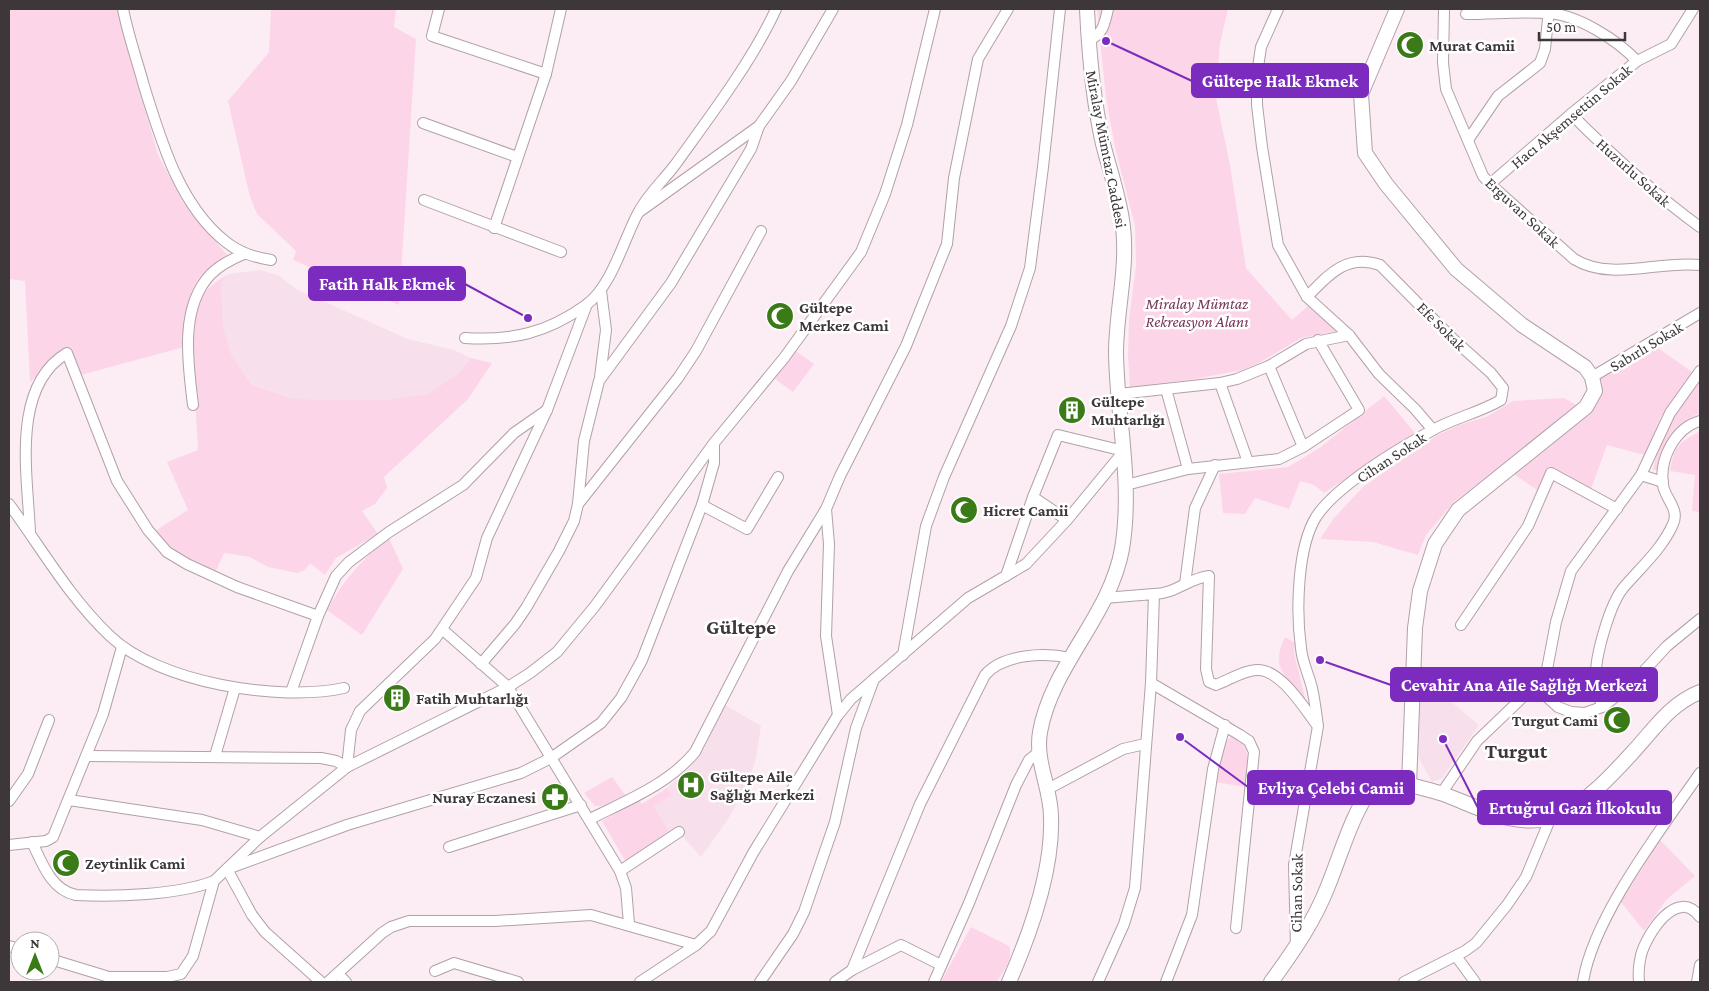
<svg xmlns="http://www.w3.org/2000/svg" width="1709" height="991" viewBox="0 0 1709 991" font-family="'Crimson Pro',serif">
	<rect width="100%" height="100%" fill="#fcedf4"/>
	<!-- built -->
	<g fill="#f7e0eb">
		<path d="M 260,270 L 278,275 L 296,289 L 408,339 L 454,350 L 471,358 L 458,374 L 427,394 L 384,400 L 294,399 L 252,385 L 232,356 L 223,326 L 221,283 L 228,274 Z"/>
		<path d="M 1417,682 L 1423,683 L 1442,694 L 1479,725 L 1442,778 L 1432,782 L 1416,753 Z"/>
		<path d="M 725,705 L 761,726 L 756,759 L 748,782 L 730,816 L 701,857 L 675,828 L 669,831 L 654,807 L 672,795 L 667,788 L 690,768 L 704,749 Z"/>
	</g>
	<!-- green -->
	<g fill="#fdd5e8">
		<path d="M 9,9 L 118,9 L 121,25 L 158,155 L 183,202 L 227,255 C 220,261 212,266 205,272 C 184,291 186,321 184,347 L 77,376 L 62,356 L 30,382 L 25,281 L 9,279 Z"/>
		<path d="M 271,9 L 396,9 L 394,27 L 416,39 L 399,305 L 293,260 L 296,251 L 257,214 L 250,197 L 228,101 L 269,52 Z"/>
		<path d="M 1097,9 L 1228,9 L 1220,43 L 1216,98 L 1230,165 L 1246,268 L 1292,320 L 1308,306 L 1337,331 L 1301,338 L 1259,363 L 1242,370 L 1195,379 L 1130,387 L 1128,355 L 1129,320 L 1136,265 L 1135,226 L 1115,147 L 1106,98 Z"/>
		<path d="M 228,274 L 221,283 L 223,326 L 232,356 L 252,385 L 294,399 L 384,400 L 427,394 L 458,374 L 471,358 L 492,363 L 468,399 L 384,477 L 387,488 L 375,504 L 362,511 L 378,534 L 336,558 L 325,575 L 310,563 L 305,570 L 297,573 L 268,567 L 250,557 L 224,553 L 215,573 L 173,552 L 155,531 L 188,510 L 167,462 L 198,450 C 197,418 188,325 200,300 C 207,287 216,282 228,274 Z"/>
		<path d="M 1655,346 L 1692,372 L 1661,416 L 1645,455 L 1607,445 L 1591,489 L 1550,467 L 1537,490 L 1511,472 L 1589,410 L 1597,379 Z"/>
		<path d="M 796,351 L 814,364 L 793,392 L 775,379 Z"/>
		<path d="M 1700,379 L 1700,413 C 1671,426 1668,442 1658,470 L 1653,470 L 1662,434 L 1670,420 Z"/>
		<path d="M 1384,396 L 1415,433 L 1324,493 L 1314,485 L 1300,481 L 1289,509 L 1255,498 L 1245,514 L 1223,513 L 1219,474 L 1288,467 L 1321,447 Z"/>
		<path d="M 1564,398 L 1578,406 L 1454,502 L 1426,535 L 1418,555 L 1373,542 L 1320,539 L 1334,518 L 1363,487 L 1436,436 L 1459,425 L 1486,417 L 1513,401 Z"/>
		<path d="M 1700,431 L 1700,512 L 1692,511 L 1695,475 L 1670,471 C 1674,446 1679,443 1700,431 Z"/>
		<path d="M 389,538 L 403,569 L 362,635 L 327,610 C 343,581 362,559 389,538 Z"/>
		<path d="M 1285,637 L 1295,643 L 1294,653 L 1305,698 L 1300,695 C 1283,671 1271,667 1285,637 Z"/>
		<path d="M 1233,736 C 1253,744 1248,771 1246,787 L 1215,782 C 1217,770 1220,742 1233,736 Z"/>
		<path d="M 612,777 L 626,796 L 601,806 L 595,806 L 584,793 Z"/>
		<path d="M 667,788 L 672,795 L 654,807 L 669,831 L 626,862 L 602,821 L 639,800 L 642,804 Z"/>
		<path d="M 1660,840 L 1695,876 L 1667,899 L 1644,931 L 1621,902 Z"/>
		<path d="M 971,927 L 1009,946 C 1014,959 1003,971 997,982 L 941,982 Z"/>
	</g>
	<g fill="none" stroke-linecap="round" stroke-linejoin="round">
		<!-- minor casing -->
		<g stroke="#b0a1a8" stroke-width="12">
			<g id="minor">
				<path d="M 123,9 C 128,35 137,60 144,86 C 161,140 179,205 226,242 C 240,253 254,257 271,260"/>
				<path d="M 439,9 L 432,36 L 546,74"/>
				<path d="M 1278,9 L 1261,47 L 1257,74 L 1257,105 L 1262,147 L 1278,245 L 1307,297 L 1349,335 L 1379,374 L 1415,409 L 1433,430"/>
				<path d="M 1444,9 L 1443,63 L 1446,89 L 1483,176 L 1490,184 L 1574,259 C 1612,282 1658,260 1700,265"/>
				<path d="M 1466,14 C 1493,14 1521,11 1547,13 C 1577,14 1617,40 1637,61"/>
				<path d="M 1089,40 C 1103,35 1105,22 1108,9"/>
				<path d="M 1571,114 C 1612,155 1653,193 1700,227"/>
				<path d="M 423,123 L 517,157"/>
				<path d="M 1468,140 L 1498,96 L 1540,63 L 1545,49 L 1549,9"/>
				<path d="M 1490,184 L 1571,114 L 1637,61 L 1671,44 L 1693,9"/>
				<path d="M 424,200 L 561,252"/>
				<path d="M 639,212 L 759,126 L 791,81 L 833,9"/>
				<path d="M 494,228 L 546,74 L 561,9"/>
				<path d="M 465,338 C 512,341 547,333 586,305 C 612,286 623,241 638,213 C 648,194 662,182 675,165 C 708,119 753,60 776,9"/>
				<path d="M 1269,366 L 1303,447"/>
				<path d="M 1700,371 L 1670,413 L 1641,475 L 1571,571 L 1556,622 L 1545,680 L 1547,697 L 1558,707 L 1571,712 L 1585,713 L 1602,707 L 1631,685 L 1667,646 L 1700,619"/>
				<path d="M 600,377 L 606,330 L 601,291"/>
				<path d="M 1592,377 L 1700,313"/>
				<path d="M 1220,383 L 1248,462"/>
				<path d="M 1166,389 L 1188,469"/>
				<path d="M 1119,394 L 1220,383 L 1237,379 L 1269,366 L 1306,344 L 1349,335"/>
				<path d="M 193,405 C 188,364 179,307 211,274 C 220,265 232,259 244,254"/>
				<path d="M 1641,475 L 1663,482"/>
				<path d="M 1126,485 L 1188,469 L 1279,459 L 1303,447 L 1359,410 L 1318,340"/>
				<path d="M 579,503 L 678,378 L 696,351 L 761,231"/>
				<path d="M 9,504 C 42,549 69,597 110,636 C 159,683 280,702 344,688"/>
				<path d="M 702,505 L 747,529 L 778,477"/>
				<path d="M 826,509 L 829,544 L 826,636 L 838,715"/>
				<path d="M 30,533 C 28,477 10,387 67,353 L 117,481 L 148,530 L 167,552 L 187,564 L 237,587 L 318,616 L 336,576 L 349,562 L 389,532 L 463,485 L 514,433 L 547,410"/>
				<path d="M 1006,576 L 1033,497"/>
				<path d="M 1185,584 L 1195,508 L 1215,465"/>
				<path d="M 1154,594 C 1175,594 1189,578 1209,576 L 1206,669 L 1209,682 L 1216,685 C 1229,680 1242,671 1256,670 C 1280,668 1304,708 1317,725"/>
				<path d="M 1461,625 L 1528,526 L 1551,473 L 1617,509"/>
				<path d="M 443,630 L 508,687 L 620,871 L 626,888 L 629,924"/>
				<path d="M 903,655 L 926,526 L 944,477 L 1011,326 L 1030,268 L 1043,167 L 1060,9"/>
				<path d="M 481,664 L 515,624 L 526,608 L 559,551 L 574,521 L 578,504 L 584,441 L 599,381 L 671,283 L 751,149 L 759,126"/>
				<path d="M 1151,683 L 1240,735 L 1249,741 L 1254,752 L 1236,928"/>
				<path d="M 291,692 L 318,616"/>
				<path d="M 1602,707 C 1600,698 1596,687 1596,677 C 1595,656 1610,603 1624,587 C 1642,566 1662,549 1673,524 C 1680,509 1665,499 1663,485 C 1659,459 1675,428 1700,421"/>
				<path d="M 87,756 L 321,758 L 336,761 L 347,767"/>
				<path d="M 215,756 L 235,688"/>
				<path d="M 347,767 L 351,730 L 360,711 L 435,639 L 476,578 L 487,538 L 547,410 L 587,304"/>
				<path d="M 1046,790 L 1123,749 L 1145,744"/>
				<path d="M 1441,794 L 1477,741 L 1526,694 L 1545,680"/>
				<path d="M 69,800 L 202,820 L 260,837"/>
				<path d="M 9,801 L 28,774 L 49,720"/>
				<path d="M 590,819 C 626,801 669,784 695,752 L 788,571 L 826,509 L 840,476 L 906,346 L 947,244 L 954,178 L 978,59 L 1008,9"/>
				<path d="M 32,842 C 42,863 51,890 76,895 C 115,897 179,895 214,881"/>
				<path d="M 9,845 L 46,841 L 53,837 L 103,714 L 122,647"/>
				<path d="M 449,847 L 581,805"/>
				<path d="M 620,871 L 679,832"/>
				<path d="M 9,946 L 20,949"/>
				<path d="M 1296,947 L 1294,865 L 1318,726 C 1316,713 1315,701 1312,688 C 1309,675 1302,662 1301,648 C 1296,612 1297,548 1316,517 C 1336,486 1398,449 1431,431 C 1453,418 1479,413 1501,400 L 1503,388 L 1491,373 L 1453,339 L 1380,265 C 1347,253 1328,275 1307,297"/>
				<path d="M 1456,956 L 1475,982"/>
				<path d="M 50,959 L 109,977 L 167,977 L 181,974 L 193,956 L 214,881 L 260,837 L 347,767 L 508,687 L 530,673 L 557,652 L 595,606 L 714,443 L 784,358 L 861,252 L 885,194 L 907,125 L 935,9"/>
				<path d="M 852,970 L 901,945 L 941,965"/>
				<path d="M 435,971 L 454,963 L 518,982"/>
				<path d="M 338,974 L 346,982"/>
				<path d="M 321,982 L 265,932 L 252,915 L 227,869 L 347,825 L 521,773 L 551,758 L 601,723 L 621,698 L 642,660 L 702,505 L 714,463 L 714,443"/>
				<path d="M 328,982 L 382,933 L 391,927 L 409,921 L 495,921 L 591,915 L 696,945"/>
				<path d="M 640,982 L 696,945 L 711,931 L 753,853 L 838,715 L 851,699 L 968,598 L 1026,564 L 1067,520 L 1124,451 L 1058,435 L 1033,497 L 1067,520"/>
				<path d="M 760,982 L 793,934 L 804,912 L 835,822 L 856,728 L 874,679"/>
				<path d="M 835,982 L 852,970 L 920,804 L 985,675 C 1003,654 1045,652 1070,658"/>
				<path d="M 934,982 L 969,903 L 1016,785 L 1029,760 L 1039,752"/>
				<path d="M 1098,982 L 1124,924 L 1135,888 L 1151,683 L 1154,594 L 1104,598"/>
				<path d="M 1166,982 L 1192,915 L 1213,769 L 1225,725"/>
				<path d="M 1404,982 L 1465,951 L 1476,943 L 1507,905 L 1526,877 L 1551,817"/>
				<path d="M 1583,982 C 1593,917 1662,828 1700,773"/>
				<path d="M 1639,982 C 1638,973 1639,964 1641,955 C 1647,934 1677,886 1700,917"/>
				<path d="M 1697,982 L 1700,965"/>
			</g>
		</g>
		<!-- secondary casing -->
		<g stroke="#b0a1a8" stroke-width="16">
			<g id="secondary">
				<path d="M 1397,9 L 1361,94 L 1365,153 L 1386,184 L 1456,269 L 1522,325 L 1585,367 L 1592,377 L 1595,391 L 1586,407 L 1458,510 L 1435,544 L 1420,591 L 1415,628 L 1409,785"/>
				<path d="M 1009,982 C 1030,934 1053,870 1051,817 C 1051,788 1035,762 1040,732 C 1052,665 1110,616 1122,549 C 1133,483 1117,419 1116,353 C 1116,311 1128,269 1123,227 C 1120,199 1110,171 1103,144 C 1093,100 1089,54 1087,9"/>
				<path d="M 1271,982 C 1293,952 1315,920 1328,886 C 1341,854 1352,814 1372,787 C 1376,780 1381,779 1388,779 C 1405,784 1423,788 1440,793 C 1478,806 1519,833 1561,814 C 1589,800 1612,775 1633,752 C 1654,729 1670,704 1700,692"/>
			</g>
		</g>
		<!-- minor -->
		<use href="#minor" stroke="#fff" stroke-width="10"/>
		<!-- secondary -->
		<use href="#secondary" stroke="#fff" stroke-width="14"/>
	</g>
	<!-- icons -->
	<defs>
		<g id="mosque-disc" transform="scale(1.4375)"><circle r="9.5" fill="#3a7a17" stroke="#fff"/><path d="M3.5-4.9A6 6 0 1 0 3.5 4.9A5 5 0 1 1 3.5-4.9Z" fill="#fff"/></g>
		<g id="building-disc" transform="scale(1.4375)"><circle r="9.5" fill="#3a7a17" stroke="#fff"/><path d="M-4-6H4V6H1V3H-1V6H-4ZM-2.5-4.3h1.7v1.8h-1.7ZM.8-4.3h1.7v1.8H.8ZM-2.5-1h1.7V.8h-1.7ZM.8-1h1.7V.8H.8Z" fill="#fff"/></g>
		<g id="hospital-disc" transform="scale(1.4375)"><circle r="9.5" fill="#3a7a17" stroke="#fff"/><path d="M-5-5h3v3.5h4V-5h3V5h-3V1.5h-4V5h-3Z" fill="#fff"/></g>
		<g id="pharmacy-disc" transform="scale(1.4375)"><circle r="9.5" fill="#3a7a17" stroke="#fff"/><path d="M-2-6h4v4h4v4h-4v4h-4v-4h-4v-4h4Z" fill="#fff"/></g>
	</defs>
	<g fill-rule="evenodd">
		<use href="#mosque-disc" x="1410" y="45"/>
		<use href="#mosque-disc" x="780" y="316"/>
		<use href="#building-disc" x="1072" y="410"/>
		<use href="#mosque-disc" x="964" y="510"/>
		<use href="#building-disc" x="397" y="698"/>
		<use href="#mosque-disc" x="1617" y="720"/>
		<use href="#hospital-disc" x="691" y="785"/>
		<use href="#pharmacy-disc" x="555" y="797"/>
		<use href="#mosque-disc" x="66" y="863"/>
	</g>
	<g text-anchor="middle" stroke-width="5" stroke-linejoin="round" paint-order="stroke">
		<!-- poi labels -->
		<g font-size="16" font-weight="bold" fill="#3d373a" stroke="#fff" text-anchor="start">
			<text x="1429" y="51">Murat Camii</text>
			<text x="799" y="313">Gültepe<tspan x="799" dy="18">Merkez Cami</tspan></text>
			<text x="1091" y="407">Gültepe<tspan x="1091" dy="18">Muhtarlığı</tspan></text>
			<text x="983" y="516">Hicret Camii</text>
			<text x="416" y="704">Fatih Muhtarlığı</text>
			<text x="1598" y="726" text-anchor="end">Turgut Cami</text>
			<text x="710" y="782">Gültepe Aile<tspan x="710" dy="18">Sağlığı Merkezi</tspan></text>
			<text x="536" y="803" text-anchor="end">Nuray Eczanesi</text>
			<text x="85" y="869">Zeytinlik Cami</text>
		</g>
		<!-- street labels -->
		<g font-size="16" fill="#3d373a" stroke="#fff">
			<text transform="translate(1571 116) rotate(-40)" y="6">Hacı Akşemsettin Sokak</text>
			<text transform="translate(1107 149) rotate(79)" y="6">Miralay Mümtaz Caddesi</text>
			<text transform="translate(1634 172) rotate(42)" y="6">Huzurlu Sokak</text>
			<text transform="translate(1523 212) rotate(43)" y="6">Erguvan Sokak</text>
			<text transform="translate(1442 326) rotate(45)" y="6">Efe Sokak</text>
			<text transform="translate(1646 346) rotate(-31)" y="6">Sabırlı Sokak</text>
			<text transform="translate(1391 457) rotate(-33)" y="6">Cihan Sokak</text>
			<text transform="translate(1296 893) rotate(-89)" y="6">Cihan Sokak</text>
		</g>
		<!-- park labels -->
		<g font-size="16" font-style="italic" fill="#77355a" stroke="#fff">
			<text x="1197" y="309">Miralay Mümtaz<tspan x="1197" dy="18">Rekreasyon Alanı</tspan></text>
		</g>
		<!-- district labels -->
		<g font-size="21" font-weight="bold" fill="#3d373a" stroke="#fff">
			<text x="741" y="634">Gültepe</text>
			<text x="1516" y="758">Turgut</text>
		</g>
	</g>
	<!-- callouts -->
	<path fill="none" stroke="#7b2cbf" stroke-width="2" d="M1106 41L1192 81M528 318L465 284M1320 660L1391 685M1180 737L1248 787M1443 739L1478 808"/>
	<g fill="#7b2cbf" stroke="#fff" stroke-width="2">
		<circle cx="1106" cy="41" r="5"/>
		<circle cx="528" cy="318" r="5"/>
		<circle cx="1320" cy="660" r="5"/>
		<circle cx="1180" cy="737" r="5"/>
		<circle cx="1443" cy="739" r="5"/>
	</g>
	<g fill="#7b2cbf" stroke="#7b2cbf" stroke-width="2">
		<rect x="1192" y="64" width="176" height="33" rx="5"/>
		<rect x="309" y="267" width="156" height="33" rx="5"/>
		<rect x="1391" y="668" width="266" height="33" rx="5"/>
		<rect x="1248" y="771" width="166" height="33" rx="5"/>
		<rect x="1478" y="791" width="193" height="33" rx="5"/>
	</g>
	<g font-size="18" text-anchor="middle" font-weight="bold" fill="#fff">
		<text x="1280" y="87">Gültepe Halk Ekmek</text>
		<text x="387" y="290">Fatih Halk Ekmek</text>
		<text x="1524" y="691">Cevahir Ana Aile Sağlığı Merkezi</text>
		<text x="1331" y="794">Evliya Çelebi Camii</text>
		<text x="1575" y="814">Ertuğrul Gazi İlkokulu</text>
	</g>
	<!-- border -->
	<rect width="1709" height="991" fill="none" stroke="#3d373a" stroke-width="20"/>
	<!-- north arrow -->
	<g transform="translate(35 956)"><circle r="24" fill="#ffffff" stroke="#b1afb0"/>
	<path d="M0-4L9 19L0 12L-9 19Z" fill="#3a7a17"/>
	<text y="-8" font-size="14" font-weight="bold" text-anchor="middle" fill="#3d373a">N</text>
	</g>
	<!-- scale -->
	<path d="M1539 32v8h86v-8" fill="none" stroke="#3d373a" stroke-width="2.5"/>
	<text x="1546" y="32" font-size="15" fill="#3d373a" stroke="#ffffff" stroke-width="4" paint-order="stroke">50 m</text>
</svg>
